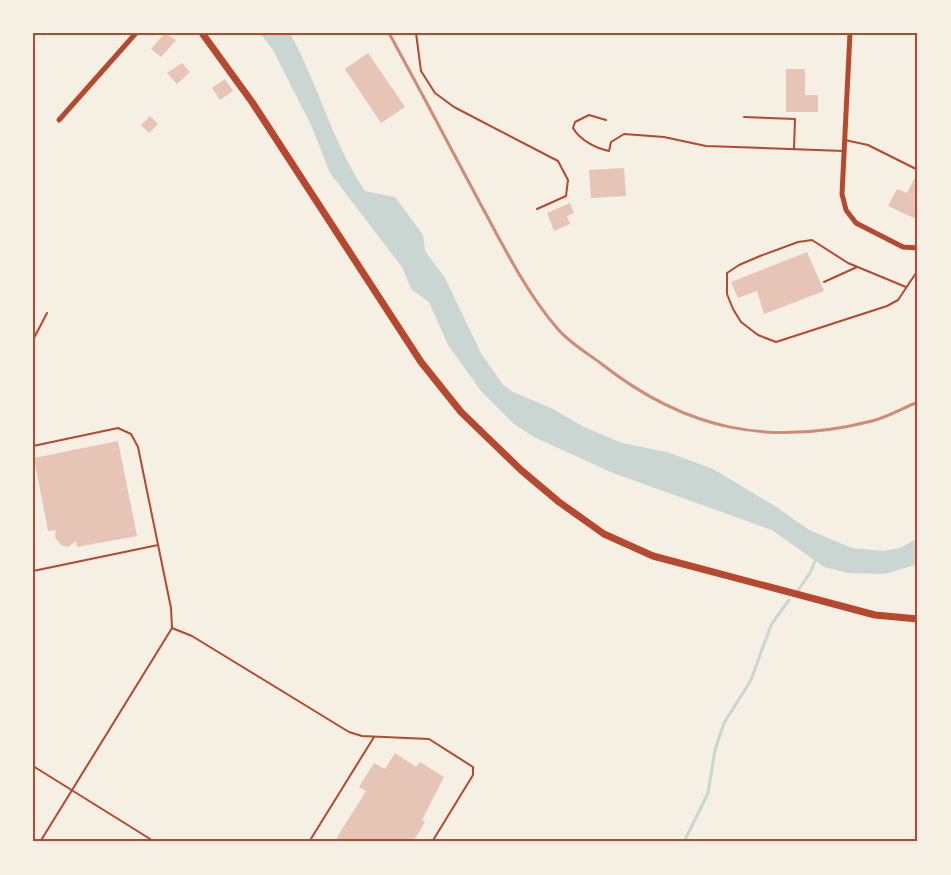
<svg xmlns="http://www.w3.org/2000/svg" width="951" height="875" viewBox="0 0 951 875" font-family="'Alegreya Sans',sans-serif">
	<rect width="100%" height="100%" fill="#f6efe4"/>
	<!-- water -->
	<path fill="#c9d6d2" d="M 260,33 L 290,33 C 318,84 332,142 365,191 L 395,197 L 423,235 L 425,251 L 445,278 L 481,353 L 503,385 L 513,392 L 551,408 L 584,427 L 622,443 L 667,452 L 713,469 L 775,506 L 809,530 L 852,548 L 883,551 L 900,548 L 918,538 L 918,564 L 885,574 L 848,573 L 824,567 L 772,530 L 613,473 L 534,437 L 514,424 L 481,391 L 448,345 L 429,302 L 411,289 L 402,267 L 330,173 L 311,125 L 273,50 Z"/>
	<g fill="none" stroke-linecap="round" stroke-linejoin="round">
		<!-- stream -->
		<g stroke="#c9d6d2" stroke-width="3">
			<path d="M 797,592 L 810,573 L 816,559"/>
			<path d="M 684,842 L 708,793 L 715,750 L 724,723 L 751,680 L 771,625 L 789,600"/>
		</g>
	</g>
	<!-- building -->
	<g fill="#e6c5b7">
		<path d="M 165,33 L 176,40 L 161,57 L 151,49 Z"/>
		<path d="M 368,53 L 405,107 L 381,123 L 345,69 Z"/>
		<path d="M 182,63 L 190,72 L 177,84 L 167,73 Z"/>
		<path d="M 786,69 L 805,69 L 805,95 L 818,95 L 818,112 L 786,112 Z"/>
		<path d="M 225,79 L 233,91 L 220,100 L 212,88 Z"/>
		<path d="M 150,116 L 158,124 L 149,133 L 141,125 Z"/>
		<path d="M 624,168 L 626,196 L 591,198 L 589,170 Z"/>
		<path d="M 914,179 L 918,180 L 918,220 L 888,206 L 897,189 L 907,193 Z"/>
		<path d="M 570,203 L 574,213 L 567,216 L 570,224 L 554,231 L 547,213 Z"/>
		<path d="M 807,252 L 824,291 L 764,314 L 757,291 L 738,298 L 731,282 Z"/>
		<path d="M 118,441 L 137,536 L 77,547 L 76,541 L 68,547 L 61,545 L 55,537 L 56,530 L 48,531 L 34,458 Z"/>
		<path d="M 395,753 L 416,767 L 420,762 L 444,777 L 422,820 L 425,822 L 413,842 L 342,842 L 336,839 L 366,791 L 359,787 L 374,763 L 385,769 Z"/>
	</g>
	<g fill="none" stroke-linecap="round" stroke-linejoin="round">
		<!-- service -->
		<g stroke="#b5482f" stroke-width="2">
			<path d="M 416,33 L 421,71 L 435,93 L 454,107 L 558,161 L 568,180 L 566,196 L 537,209"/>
			<path d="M 744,117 L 795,119 L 794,149"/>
			<path d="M 606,120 L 589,115 L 575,122 L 573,128 C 580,140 595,148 609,151 L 611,142 L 624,134 L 664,137 L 706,146 L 844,151"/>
			<path d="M 845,140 L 868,145 L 918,170"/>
			<path d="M 824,282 L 857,267"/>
			<path d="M 906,287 L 848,263 L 812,240 L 798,242 L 760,256 L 739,265 L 727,273 L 727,294 L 733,309 L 741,322 L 758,335 L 776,342 L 887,306 L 898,300 L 918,270"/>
			<path d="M 33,340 L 47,313"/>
			<path d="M 33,446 L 118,428 L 131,434 L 138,447 L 171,608 L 172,628 L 40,842"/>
			<path d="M 33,571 L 158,545"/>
			<path d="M 172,628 L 192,636 L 349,732 L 362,736 L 429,739 L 473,767 L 473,775 L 432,842"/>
			<path d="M 33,766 L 155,842"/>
			<path d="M 309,842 L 374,737"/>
		</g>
		<!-- minor -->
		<g stroke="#b5482f" stroke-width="5">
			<path d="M 850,33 L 842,194 L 846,210 L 856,223 L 903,247 L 918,248"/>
			<path d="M 59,120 L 136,33"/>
		</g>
		<!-- tertiary -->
		<path stroke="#b5482f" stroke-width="7" d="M 202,33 L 252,102 L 421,362 L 461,412 L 521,470 L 559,502 L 604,534 L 653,556 L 875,615 L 918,619"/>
		<!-- rail -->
		<path stroke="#cf8b77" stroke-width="3" d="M 389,33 C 420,90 451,148 481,205 C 504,247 526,292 557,328 C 569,343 589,354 603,365 C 686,430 770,447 872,421 C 888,417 903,408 918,402"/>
	</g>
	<!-- border -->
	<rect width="951" height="875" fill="none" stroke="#f6efe4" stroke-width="69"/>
	<rect x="34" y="34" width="882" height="806" fill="none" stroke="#b5482f" stroke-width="2"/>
</svg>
